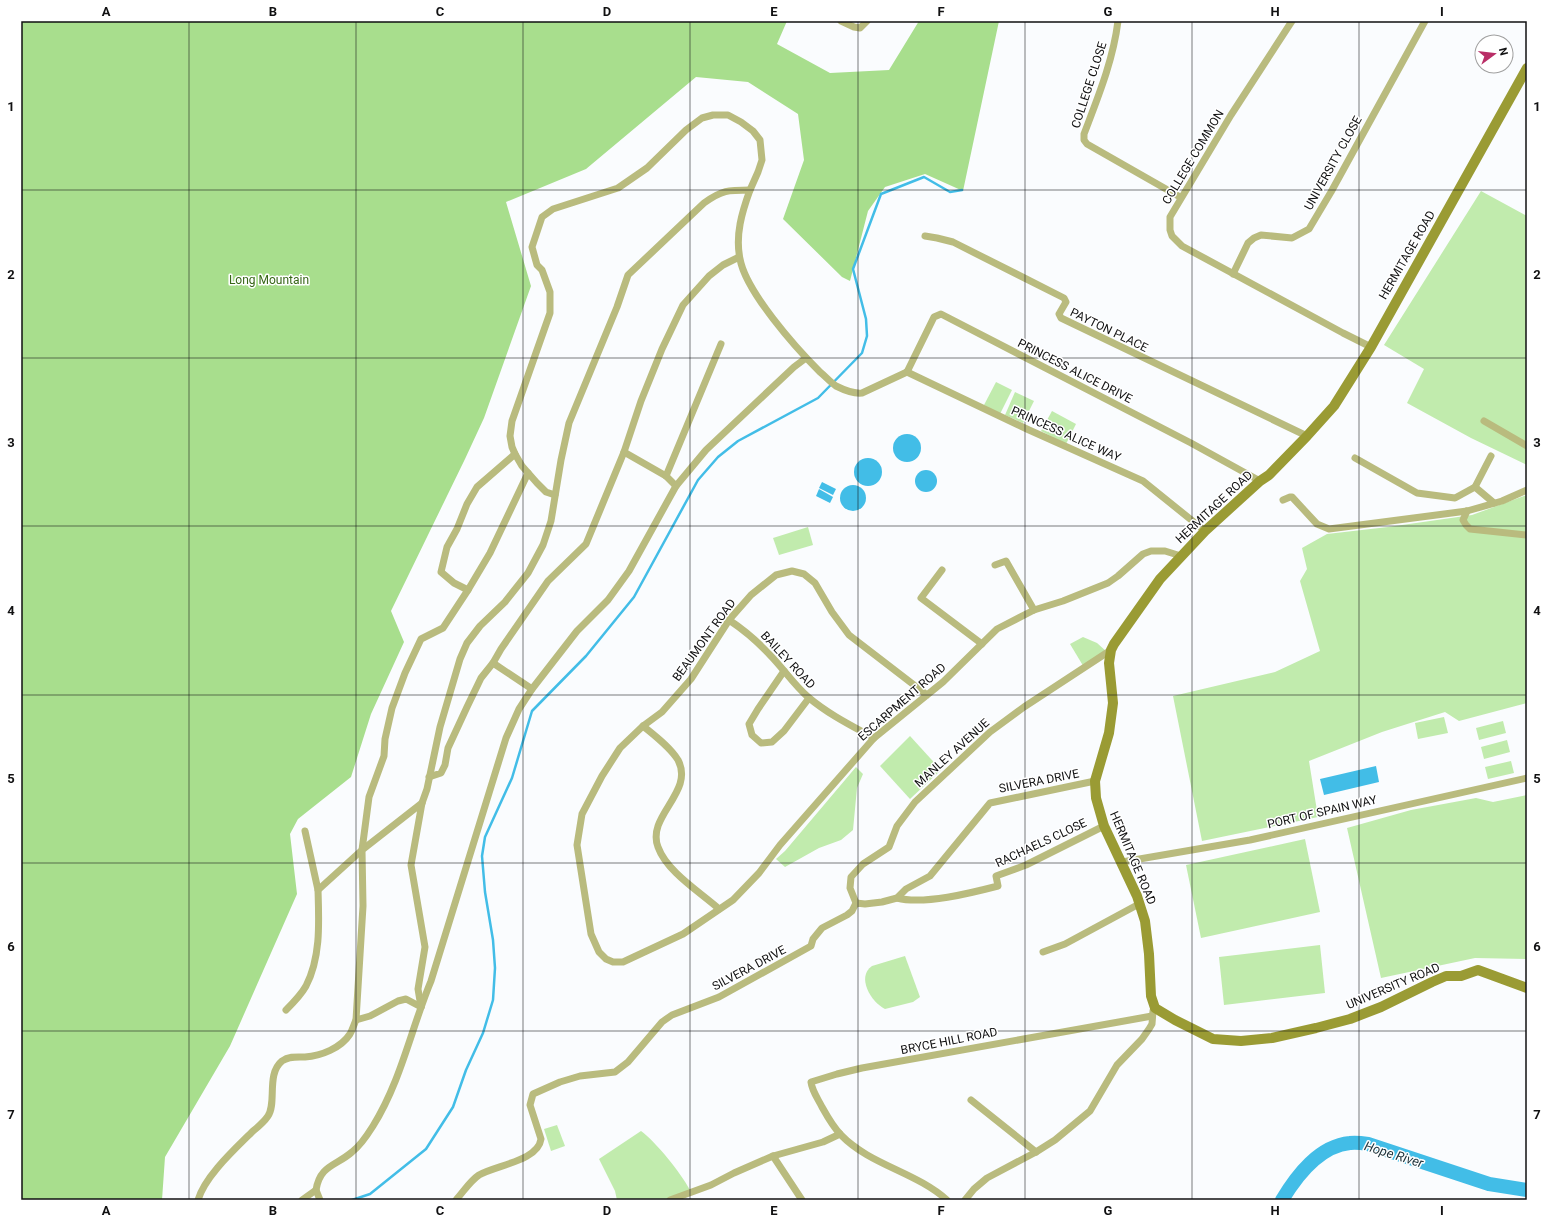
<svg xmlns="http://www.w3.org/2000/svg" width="1548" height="1221" viewBox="0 0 1548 1221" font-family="Roboto,sans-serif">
	<rect width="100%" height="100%" fill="#fafcfe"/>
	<!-- green -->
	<g fill="#c1ebad">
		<path d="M 1481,191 L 1527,216 L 1527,465 L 1471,438 L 1407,403 L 1424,369 L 1384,345 Z"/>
		<path d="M 996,382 L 1012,390 L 1000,414 L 984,405 Z"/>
		<path d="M 1015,392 L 1034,401 L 1023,423 L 1005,415 Z"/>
		<path d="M 1052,411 L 1076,424 L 1066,444 L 1041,431 Z"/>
		<path d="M 1527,495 L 1527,703 L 1459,721 L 1445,712 L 1382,732 L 1309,761 L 1318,817 L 1202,841 L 1173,696 L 1275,672 L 1320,651 L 1300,581 L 1307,569 L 1302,548 L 1327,534 L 1388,527 L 1472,515 Z"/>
		<path d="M 808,527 L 813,545 L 779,555 L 773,538 Z"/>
		<path d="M 1083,637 L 1097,643 L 1107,652 L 1085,669 L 1070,644 Z"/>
		<path d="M 1444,717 L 1448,733 L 1418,739 L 1415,723 Z"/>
		<path d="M 1503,721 L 1506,733 L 1479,740 L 1476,728 Z"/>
		<path d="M 910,736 L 941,770 L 910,799 L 880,766 Z"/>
		<path d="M 1507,740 L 1510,752 L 1484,759 L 1481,747 Z"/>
		<path d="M 1511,761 L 1514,773 L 1488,779 L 1485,767 Z"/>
		<path d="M 856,767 L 863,774 L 857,788 L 853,830 L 841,840 L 819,848 L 785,867 L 776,859 L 785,851 Z"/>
		<path d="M 1527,795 L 1527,959 L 1475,958 L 1381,978 L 1347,828 L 1411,810 L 1476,798 L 1493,802 Z"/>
		<path d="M 1305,839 L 1320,912 L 1201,938 L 1186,865 Z"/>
		<path d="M 1320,945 L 1325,993 L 1224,1005 L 1219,957 Z"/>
		<path d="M 905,956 L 920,997 L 913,1002 L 885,1009 C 871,1002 856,977 872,966 Z"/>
		<path d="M 557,1125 L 565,1146 L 551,1151 L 544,1129 Z"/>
		<path d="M 641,1131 C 656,1142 681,1173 690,1190 L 667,1200 L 617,1200 L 615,1191 L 599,1159 Z"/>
	</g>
	<!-- forest -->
	<path fill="#a8de8d" d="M 21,21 L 787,21 L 777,44 L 830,73 L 889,70 L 919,21 L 999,21 L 963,191 L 925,174 L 885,187 L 868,211 L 850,281 L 842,277 L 783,219 L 804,160 L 798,114 L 748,82 L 696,77 L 586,169 L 506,202 L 531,286 L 484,418 L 465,459 L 391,611 L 404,642 L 371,714 L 351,777 L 298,819 L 290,834 L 297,894 L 230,1046 L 165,1157 L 162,1200 L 21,1200 Z"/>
	<!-- water -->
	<g fill="#42bde7">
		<circle cx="907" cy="448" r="14"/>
		<circle cx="868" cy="472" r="14"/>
		<circle cx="926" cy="481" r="11"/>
		<path d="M 822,482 L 836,489 L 833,495 L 819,488 Z"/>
		<circle cx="853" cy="498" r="13"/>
		<path d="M 819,489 L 833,497 L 830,503 L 816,496 Z"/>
		<path d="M 1376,766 L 1379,782 L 1324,795 L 1320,779 Z"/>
	</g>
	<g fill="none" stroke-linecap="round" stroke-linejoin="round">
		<!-- stream -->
		<path stroke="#42bde7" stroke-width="2.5" d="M 352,1200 L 370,1194 L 426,1149 L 453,1107 L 466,1070 L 483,1033 L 493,1000 L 495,968 L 493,940 L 485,892 L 482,856 L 485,837 L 512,778 L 532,711 L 586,656 L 634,597 L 698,480 L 718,457 L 738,441 L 818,398 L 862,353 L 867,336 L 866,319 L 853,269 L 881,194 L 924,177 L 950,192 L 962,190"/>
		<!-- river -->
		<path stroke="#42bde7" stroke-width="14" d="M 1282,1200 C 1297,1175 1319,1146 1350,1143 C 1356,1142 1362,1143 1368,1144 L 1489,1184 L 1527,1190"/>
		<!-- street -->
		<g stroke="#b9bb7e" stroke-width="7">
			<path d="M 841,21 L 854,27 L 860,28 L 867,21"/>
			<path d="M 1118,21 C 1113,61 1098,97 1084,134 L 1084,140 L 1087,144 L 1180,197"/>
			<path d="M 1292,21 L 1231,115 L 1170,217 L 1170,230 L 1172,236 L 1182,246 L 1343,333 L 1371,347"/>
			<path d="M 925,236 L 937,238 L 953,242 L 1064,298 L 1066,302 L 1059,314 L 1061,318 L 1307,436"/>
			<path d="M 1233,274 L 1248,243 L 1254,238 L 1261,235 L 1292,238 L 1309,229 L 1331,192 L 1425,21"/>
			<path d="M 907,372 L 934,317 L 941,314 L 1191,443 L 1260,481"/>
			<path d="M 907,372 L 1029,430 L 1143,481 L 1205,531"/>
			<path d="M 1484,421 L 1527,446"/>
			<path d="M 624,452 L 666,476 L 676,486"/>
			<path d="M 1355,458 L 1417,493 L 1455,498 L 1475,487 L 1491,456"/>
			<path d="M 666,476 L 721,344"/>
			<path d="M 1475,487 L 1494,503"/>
			<path d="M 555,495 L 546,492 L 537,483 L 522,466 L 515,454 L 512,447 L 510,436 L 512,421 L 550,313 L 550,292 L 542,270 L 537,265 L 532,247 L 542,217 L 553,209 L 618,188 L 647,168 L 686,130 L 702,118 L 713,115 L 728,115 L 741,122 L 753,131 L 760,140 L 762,160 L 758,172 L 750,190"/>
			<path d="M 1283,500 L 1290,497 L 1292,497 L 1317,524 L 1329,529 L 1467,511 L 1502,501 L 1527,490"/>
			<path d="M 1467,511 L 1463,520 L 1466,525 L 1470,529 L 1527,535"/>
			<path d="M 995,565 L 1006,561 L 1034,610"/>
			<path d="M 942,570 L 921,598 L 982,644"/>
			<path d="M 468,590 L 454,583 L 441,572 L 447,547 L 457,529 L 467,504 L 477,487 L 515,454"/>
			<path d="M 729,620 C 744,630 757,641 769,654 C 783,668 794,685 808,697 C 828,714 852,726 874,738"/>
			<path d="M 493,663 L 532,689"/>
			<path d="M 784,671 L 758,709 L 749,724 L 752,735 L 761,743 L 772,742 L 784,731 L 809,698"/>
			<path d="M 927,695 L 849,635 L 832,612 L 815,583 L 804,574 L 792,571 L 776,575 L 751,595 L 729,620 L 691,679 L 662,712 L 643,726 L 620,748 L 602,776 L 582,814 L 577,845 L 591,934 L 599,952 L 606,959 L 613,962 L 623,962 L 683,934 L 733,900 L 759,873 L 780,845 L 874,738 L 943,682 L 997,629 L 1034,610 L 1063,601 L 1108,583 L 1118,576 L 1143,554 L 1151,551 L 1165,551 L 1181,556"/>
			<path d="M 643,726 C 655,736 670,747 678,760 C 695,792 646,816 658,847 C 667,872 700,892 719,909"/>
			<path d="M 429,777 L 441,773 L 445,765 L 448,748 L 467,707 L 481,678 L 493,663 L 501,649 L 548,581 L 586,544 L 624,452 L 641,401 L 662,349 L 683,305 L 709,276 L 723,265 L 739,257"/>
			<path d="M 305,831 L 318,890"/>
			<path d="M 1122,862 L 1250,840 L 1527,778"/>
			<path d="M 897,898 C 924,905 971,893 998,886 L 996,876 L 1026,865 L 1104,826"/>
			<path d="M 856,903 L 850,888 L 851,877 L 863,864 L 889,847 L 897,826 L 915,802 L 990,732 L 1024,707 L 1111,650"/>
			<path d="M 1043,952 L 1065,944 L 1139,904"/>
			<path d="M 421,1007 L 418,989 L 425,947 L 411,865 L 422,803 L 427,789 L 440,727 L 460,659 L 467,643 L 480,626 L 505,602 L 528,573 L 543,545 L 551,521 L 561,460 L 569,423 L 617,307 L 628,275 L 704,203 C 722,190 728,190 750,190 C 742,212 735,235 740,259 C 746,292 796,348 820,372 C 825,376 830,382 836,386 C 844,390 853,394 862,393 L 907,372"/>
			<path d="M 421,1007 L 406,999 L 398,1001 L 370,1016 L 356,1020 L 363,906 L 362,850 L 422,803"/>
			<path d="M 286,1010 C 293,1003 301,995 306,986 C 321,957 319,922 318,890 L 362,850 L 369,797 L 384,756 L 385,739 L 392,708 L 405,673 L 421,639 L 443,628 L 468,590 L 490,553 L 528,473"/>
			<path d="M 971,1100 L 1036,1152"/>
			<path d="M 773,1156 L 802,1200"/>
			<path d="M 198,1200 C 205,1176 235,1149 253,1131 C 258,1127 264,1122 268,1116 C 277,1103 266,1074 282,1061 C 289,1056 297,1057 305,1057 C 321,1056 341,1048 350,1034 C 353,1029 354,1024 356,1020"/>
			<path d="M 302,1200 L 316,1190"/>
			<path d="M 320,1200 L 316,1190 C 320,1165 336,1166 352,1152 C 360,1146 368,1134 373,1126 C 401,1081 411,1029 431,981 L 506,738 L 519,709 L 532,689 L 577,631 L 608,600 L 629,571 L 676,486 L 706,450 L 794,367 L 806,358"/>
			<path d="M 456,1200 C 464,1191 470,1181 479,1175 C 496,1165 538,1161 541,1139 L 530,1105 L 533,1094 L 560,1082 L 580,1076 L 615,1072 L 628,1062 L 662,1022 L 672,1015 L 719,997 L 811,946 L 813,939 L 822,928 L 847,915 L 852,911 L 856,903 L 865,904 L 882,902 L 897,898 L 906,889 L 930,876 L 990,803 L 1095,781"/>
			<path d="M 670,1200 L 711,1185 L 734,1173 L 773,1156 L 823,1142 L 840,1134"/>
			<path d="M 947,1200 C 916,1172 870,1165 841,1135 C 833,1127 827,1116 822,1107 C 818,1099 812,1091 811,1082 L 837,1074 L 862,1068 L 1152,1016"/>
			<path d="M 965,1200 L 974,1189 L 987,1178 L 1036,1152 L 1055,1140 L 1090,1111 L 1117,1065 L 1142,1039 L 1149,1029 L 1152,1024 L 1153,1011"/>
		</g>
		<!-- secondary -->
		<path stroke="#9a9b34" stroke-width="10" d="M 1527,68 L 1371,347 L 1334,406 L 1307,436 L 1269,475 L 1260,481 L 1205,531 L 1160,579 L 1114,644 L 1111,650 L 1109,663 L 1113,703 L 1109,733 L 1095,781 L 1096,798 L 1104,826 L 1137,896 L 1145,921 L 1149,954 L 1151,996 L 1155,1008 L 1175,1020 L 1213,1039 L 1241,1041 L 1272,1038 L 1316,1028 L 1350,1019 L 1381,1007 L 1432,982 L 1446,976 L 1461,976 L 1478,970 L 1527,988"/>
	</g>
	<!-- grid -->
	<path fill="none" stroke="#111112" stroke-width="1" stroke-opacity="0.55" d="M 189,21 L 189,1200M 356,21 L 356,1200M 523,21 L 523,1200M 690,21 L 690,1200M 858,21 L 858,1200M 1025,21 L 1025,1200M 1192,21 L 1192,1200M 1359,21 L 1359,1200M 21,190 L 1527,190M 21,358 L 1527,358M 21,526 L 1527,526M 21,695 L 1527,695M 21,863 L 1527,863M 21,1031 L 1527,1031"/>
	<g text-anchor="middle" stroke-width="3" stroke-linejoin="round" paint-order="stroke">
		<!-- street labels -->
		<g font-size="12" fill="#111112" stroke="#fff">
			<text transform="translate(1089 85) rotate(-72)" y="4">COLLEGE CLOSE</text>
			<text transform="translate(1193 157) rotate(-59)" y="4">COLLEGE COMMON</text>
			<text transform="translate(1333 163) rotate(-61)" y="4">UNIVERSITY CLOSE</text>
			<text transform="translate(1407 255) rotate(-60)" y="4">HERMITAGE ROAD</text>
			<text transform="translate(1109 330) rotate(26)" y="4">PAYTON PLACE</text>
			<text transform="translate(1075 371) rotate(27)" y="4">PRINCESS ALICE DRIVE</text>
			<text transform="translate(1066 434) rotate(24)" y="4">PRINCESS ALICE WAY</text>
			<text transform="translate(1214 507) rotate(-43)" y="4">HERMITAGE ROAD</text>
			<text transform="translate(704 640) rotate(-54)" y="4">BEAUMONT ROAD</text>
			<text transform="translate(788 660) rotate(47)" y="4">BAILEY ROAD</text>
			<text transform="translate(902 702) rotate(-41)" y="4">ESCARPMENT ROAD</text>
			<text transform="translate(952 753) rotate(-42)" y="4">MANLEY AVENUE</text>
			<text transform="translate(1039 781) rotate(-11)" y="4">SILVERA DRIVE</text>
			<text transform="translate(1322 812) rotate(-13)" y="4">PORT OF SPAIN WAY</text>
			<text transform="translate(1041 843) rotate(-25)" y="4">RACHAELS CLOSE</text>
			<text transform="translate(1133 858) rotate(67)" y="4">HERMITAGE ROAD</text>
			<text transform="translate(749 968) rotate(-28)" y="4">SILVERA DRIVE</text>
			<text transform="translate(1393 986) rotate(-23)" y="4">UNIVERSITY ROAD</text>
			<text transform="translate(949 1041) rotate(-11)" y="4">BRYCE HILL ROAD</text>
		</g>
		<!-- park labels -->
		<g font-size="12" fill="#366616" stroke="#fff">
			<text x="269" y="284">Long Mountain</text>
		</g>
		<!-- water labels -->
		<g font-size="13" font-style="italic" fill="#1d323a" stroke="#fff">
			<text transform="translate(1394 1154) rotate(17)" y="5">Hope River</text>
		</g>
	</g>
	<!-- border -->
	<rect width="1548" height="1221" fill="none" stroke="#ffffff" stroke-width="44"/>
	<!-- north arrow -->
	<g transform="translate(1494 54) rotate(75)"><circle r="19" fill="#ffffff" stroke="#a0a0a0"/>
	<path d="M0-3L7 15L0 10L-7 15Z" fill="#b92e67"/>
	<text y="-6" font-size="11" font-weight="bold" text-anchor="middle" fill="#111112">N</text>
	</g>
	<rect x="22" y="22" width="1504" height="1177" fill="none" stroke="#111112" stroke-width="1.5"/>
	<g font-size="13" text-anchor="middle" font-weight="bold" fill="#111112">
		<text x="106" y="16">A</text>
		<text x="273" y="16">B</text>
		<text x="440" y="16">C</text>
		<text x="607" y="16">D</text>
		<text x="774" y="16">E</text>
		<text x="941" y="16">F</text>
		<text x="1108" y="16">G</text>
		<text x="1275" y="16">H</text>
		<text x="1442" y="16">I</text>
		<text x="11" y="111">1</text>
		<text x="1537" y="111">1</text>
		<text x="11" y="279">2</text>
		<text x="1537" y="279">2</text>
		<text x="11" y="447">3</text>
		<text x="1537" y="447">3</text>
		<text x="11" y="615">4</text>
		<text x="1537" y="615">4</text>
		<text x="11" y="783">5</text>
		<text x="1537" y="783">5</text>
		<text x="11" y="951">6</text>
		<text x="1537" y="951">6</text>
		<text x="11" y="1119">7</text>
		<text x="1537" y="1119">7</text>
		<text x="106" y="1215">A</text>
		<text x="273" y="1215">B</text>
		<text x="440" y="1215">C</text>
		<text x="607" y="1215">D</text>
		<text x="774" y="1215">E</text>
		<text x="941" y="1215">F</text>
		<text x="1108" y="1215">G</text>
		<text x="1275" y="1215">H</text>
		<text x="1442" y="1215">I</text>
	</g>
</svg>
